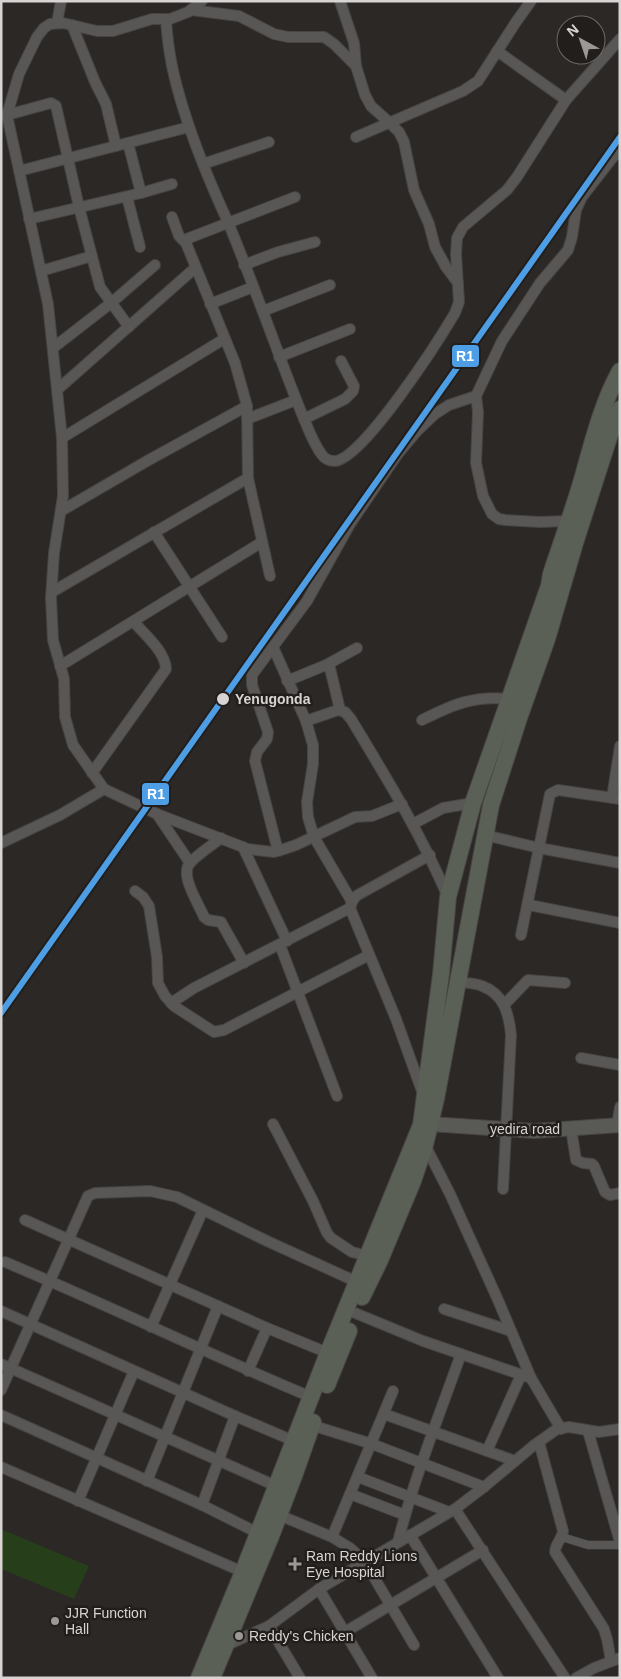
<svg xmlns="http://www.w3.org/2000/svg" width="621" height="1679" viewBox="0 0 621 1679" font-family="Arial,sans-serif">
	<rect width="100%" height="100%" fill="#2b2826"/>
	<!-- green -->
	<path fill="#273e1b" d="M 1,1529 L 89,1566 L 74,1599 L 1,1569 Z"/>
	<g fill="none" stroke-linecap="round" stroke-linejoin="round">
		<!-- pedestrian casing -->
		<g stroke="#474443" stroke-width="9">
			<path id="pedestrian" d="M 562,1537 L 588,1545 L 620,1545"/>
		</g>
		<!-- minor casing -->
		<g stroke="#474443" stroke-width="12">
			<g id="minor">
				<path d="M 202,1 L 188,12 L 170,19 L 152,19 L 113,31 L 97,31 L 63,23 L 50,24 L 44,28 L 37,37 L 19,74 L 7,115 L 48,304 L 62,438 L 63,496 L 54,553 L 51,598 L 53,640 L 64,679 L 65,717 L 73,745 L 104,789 L 157,814 L 248,849 L 274,852 L 278,851 L 296,845 L 355,817 L 372,816 L 402,804"/>
				<path d="M 340,1 L 354,43 L 356,66 L 365,95 L 371,106 L 391,124 L 399,132 L 404,142 L 414,190 L 429,224 L 435,247 L 446,267 L 458,283"/>
				<path d="M 191,10 L 239,16 L 274,34 L 288,37 L 324,37 L 334,44 L 356,66"/>
				<path d="M 166,19 C 168,53 174,79 184,111 C 196,149 211,185 227,220 C 240,250 251,281 263,312 C 276,346 288,380 302,414 C 308,428 313,443 322,455 C 325,459 330,461 335,461 C 363,459 439,340 455,313 L 459,302 L 456,254 L 457,238 L 463,227 L 507,190 L 517,177 L 566,100 L 620,39"/>
				<path d="M 57,23 L 61,1"/>
				<path d="M 72,25 L 95,82 L 106,104 L 116,146"/>
				<path d="M 497,51 L 566,100"/>
				<path d="M 7,115 L 51,103 L 56,106 L 79,207 L 100,287 L 129,327"/>
				<path d="M 356,137 L 463,91 L 478,81 L 516,22 L 531,1"/>
				<path d="M 128,143 L 141,193"/>
				<path d="M 203,164 L 269,142"/>
				<path d="M 19,171 L 189,127"/>
				<path d="M 127,197 L 140,247"/>
				<path d="M 172,217 L 179,236 L 186,243"/>
				<path d="M 29,219 L 141,193 L 172,184"/>
				<path d="M 244,265 L 278,252 L 315,242"/>
				<path d="M 41,271 L 92,256"/>
				<path d="M 210,304 L 253,287"/>
				<path d="M 263,311 L 330,285"/>
				<path d="M 53,348 L 111,303 L 155,265"/>
				<path d="M 279,357 L 350,329"/>
				<path d="M 57,390 L 195,268"/>
				<path d="M 247,419 L 296,400"/>
				<path d="M 304,419 L 345,399 L 353,391 L 354,386 L 341,361"/>
				<path d="M 62,438 L 224,339"/>
				<path d="M 61,511 L 147,461 L 247,406"/>
				<path d="M 568,521 L 540,522 L 505,520 L 499,519 L 492,514 L 483,496 L 476,463 L 478,412 L 476,396 L 502,341 L 540,283 L 568,250 L 572,237 L 576,210 L 582,197 L 613,157 L 620,151"/>
				<path d="M 154,532 L 222,637"/>
				<path d="M 270,576 L 248,478 L 247,406 L 235,363 L 186,243 L 189,238 L 295,197"/>
				<path d="M 52,592 L 248,478"/>
				<path d="M 273,647 L 306,721 L 313,745 L 313,764 L 307,802 L 308,817 L 314,837 L 352,902"/>
				<path d="M 329,664 L 340,710"/>
				<path d="M 60,666 L 262,542"/>
				<path d="M 287,681 L 326,665 L 357,648"/>
				<path d="M 422,720 C 452,705 474,695 509,699"/>
				<path d="M 306,721 L 338,710 L 345,712 L 351,719 C 386,777 421,834 448,897"/>
				<path d="M 92,773 L 166,669 C 165,651 145,635 134,622"/>
				<path d="M 612,798 L 620,746"/>
				<path d="M 157,814 L 190,863"/>
				<path d="M 413,824 L 443,808 L 473,803"/>
				<path d="M 485,835 L 539,848 L 620,863"/>
				<path d="M 221,838 C 211,846 199,853 190,863 C 179,875 199,904 204,917 L 208,920 L 221,922 L 244,963"/>
				<path d="M 1,843 L 60,815 L 104,789"/>
				<path d="M 243,847 L 287,941"/>
				<path d="M 278,851 L 255,761 L 257,752 L 267,739 L 268,732 L 252,685 L 252,675 L 307,601 L 350,524 L 397,455 L 417,431 L 435,414 L 449,405 L 476,396"/>
				<path d="M 135,891 L 143,897 L 149,906 L 157,957 L 158,983 L 165,996 L 174,1006 L 214,1032 L 224,1030 L 369,955"/>
				<path d="M 529,905 L 620,923"/>
				<path d="M 521,935 L 550,794 L 558,790 L 620,799"/>
				<path d="M 280,945 L 337,1096"/>
				<path d="M 458,982 C 466,983 475,983 482,986 C 504,994 509,1014 511,1035 L 503,1189"/>
				<path d="M 171,1003 L 194,988 L 350,908"/>
				<path d="M 504,1005 L 528,980 L 565,983"/>
				<path d="M 581,1058 L 620,1065"/>
				<path d="M 423,1094 L 396,1019 L 350,908 L 352,902 L 356,896 L 430,855"/>
				<path d="M 273,1124 L 313,1201 L 327,1233 L 331,1238 L 352,1252 L 368,1256"/>
				<path d="M 617,1125 L 620,1107"/>
				<path d="M 571,1128 L 576,1160 L 583,1163 L 592,1164 L 594,1166 L 605,1192 L 610,1195 L 620,1193"/>
				<path d="M 425,1145 L 450,1194 L 498,1300 L 531,1378 L 561,1429"/>
				<path d="M 25,1220 L 267,1328 L 328,1353"/>
				<path d="M 5,1262 C 108,1305 208,1354 311,1397"/>
				<path d="M 444,1309 L 511,1331"/>
				<path d="M 1,1311 L 235,1416 L 294,1441"/>
				<path d="M 355,1313 L 423,1341 L 531,1378"/>
				<path d="M 151,1327 L 203,1210"/>
				<path d="M 1,1364 L 276,1486"/>
				<path d="M 248,1371 L 267,1328"/>
				<path d="M 1,1390 L 88,1196 L 95,1193 L 150,1191 L 177,1197 L 267,1241 L 357,1282"/>
				<path d="M 384,1414 L 515,1461"/>
				<path d="M 1,1415 L 202,1505 L 258,1533"/>
				<path d="M 311,1425 L 372,1444 L 484,1487"/>
				<path d="M 588,1431 L 620,1542"/>
				<path d="M 539,1442 L 563,1531 C 562,1539 555,1544 555,1552 L 604,1629 L 607,1639 L 611,1661"/>
				<path d="M 487,1451 L 521,1375"/>
				<path d="M 1,1467 L 243,1572"/>
				<path d="M 358,1477 L 449,1512"/>
				<path d="M 147,1481 L 218,1306"/>
				<path d="M 350,1494 L 405,1515"/>
				<path d="M 78,1501 L 134,1371"/>
				<path d="M 202,1505 L 235,1416"/>
				<path d="M 455,1509 L 565,1678"/>
				<path d="M 279,1515 L 332,1537 L 350,1548 L 365,1562 L 414,1645"/>
				<path d="M 410,1535 L 498,1678"/>
				<path d="M 332,1537 L 393,1391"/>
				<path d="M 398,1542 C 414,1478 439,1416 461,1354"/>
				<path d="M 319,1589 L 372,1678"/>
				<path d="M 269,1626 L 300,1678"/>
				<path d="M 345,1632 L 483,1550"/>
				<path d="M 225,1646 L 269,1626 L 319,1589 L 455,1509 L 484,1487 L 533,1446 L 557,1429 L 569,1427 L 599,1432 L 620,1429"/>
				<path d="M 576,1678 L 594,1668 L 620,1658"/>
			</g>
		</g>
		<!-- secondary casing -->
		<g stroke="#474443" stroke-width="16">
			<path id="secondary" d="M 430,1124 L 534,1131 L 620,1125"/>
		</g>
		<!-- trunk casing -->
		<g stroke="#474443" stroke-width="18">
			<g id="trunk">
				<path d="M 362,1297 L 380,1260 L 413,1181 L 425,1145 L 436,1099 L 491,805 L 519,718 L 547,639 L 575,543 L 614,422 L 620,409"/>
				<path d="M 327,1385 L 349,1331"/>
				<path d="M 199,1678 L 243,1572 L 328,1353 L 421,1125 L 441,974 L 448,897 L 473,803 L 549,586 L 551,574 C 561,544 572,513 581,483 C 592,445 601,405 620,371"/>
				<path d="M 212,1678 L 271,1536 L 294,1476 L 313,1422"/>
			</g>
		</g>
		<!-- pedestrian -->
		<use href="#pedestrian" stroke="#595756" stroke-width="8"/>
		<!-- minor -->
		<use href="#minor" stroke="#595756" stroke-width="10"/>
		<!-- secondary -->
		<use href="#secondary" stroke="#595956" stroke-width="14"/>
		<!-- trunk -->
		<use href="#trunk" stroke="#5a6056" stroke-width="16"/>
		<!-- rail -->
		<path stroke="#605e5d" stroke-width="3" stroke-dasharray="9 9" stroke-linecap="butt" d="M 1,1013 L 620,137"/>
		<!-- rail-1 casing -->
		<g stroke="#221e1c" stroke-width="10">
			<path id="rail-1" d="M 1,1013 L 620,137"/>
		</g>
		<!-- rail-1 -->
		<use href="#rail-1" stroke="#4d9ee5" stroke-width="6"/>
	</g>
	<!-- markers -->
	<circle fill="#d7d4d3" stroke="#221e1c" stroke-width="2" cx="223" cy="699" r="7"/>
	<g fill="#9b9896" stroke="#221e1c" stroke-width="2">
		<path d="M292.5 1556.5h5v5h5v5h-5v5h-5v-5h-5v-5h5z"/>
		<circle cx="55" cy="1621" r="5"/>
		<circle cx="239" cy="1636" r="5"/>
	</g>
	<g text-anchor="middle" stroke-width="5" stroke-linejoin="round" paint-order="stroke">
		<!-- stop labels -->
		<g font-size="14" font-weight="bold" fill="#d7d4d3" stroke="#221e1c" text-anchor="start">
			<text x="235" y="704">Yenugonda</text>
		</g>
		<!-- street labels -->
		<g font-size="14" fill="#d7d4d3" stroke="#221e1c">
			<text x="525" y="1134">yedira road</text>
		</g>
		<!-- poi labels -->
		<g font-size="14" fill="#d7d4d3" stroke="#221e1c" text-anchor="start">
			<text x="306" y="1561">Ram Reddy Lions<tspan x="306" dy="16">Eye Hospital</tspan></text>
			<text x="65" y="1618">JJR Function<tspan x="65" dy="16">Hall</tspan></text>
			<text x="249" y="1641">Reddy's Chicken</text>
		</g>
	</g>
	<g stroke="#221e1c" stroke-width="2">
		<rect x="451" y="344" width="29" height="24" rx="5" fill="#4d9ee5"/>
		<rect x="141" y="782" width="29" height="24" rx="5" fill="#4d9ee5"/>
	</g>
	<g font-size="14" text-anchor="middle" font-weight="bold" fill="#fff">
		<text x="465" y="361">R1</text>
		<text x="156" y="799">R1</text>
	</g>
	<!-- border -->
	<rect width="621" height="1679" fill="none" stroke="#d7d4d3" stroke-width="5"/>
	<!-- north arrow -->
	<g transform="translate(581 40) rotate(320)"><circle r="24" fill="#221e1c" stroke="#6a6765"/>
	<path d="M0-4L9 19L0 12L-9 19Z" fill="#9b9896"/>
	<text y="-8" font-size="14" font-weight="bold" text-anchor="middle" fill="#d7d4d3">N</text>
	</g>
</svg>
